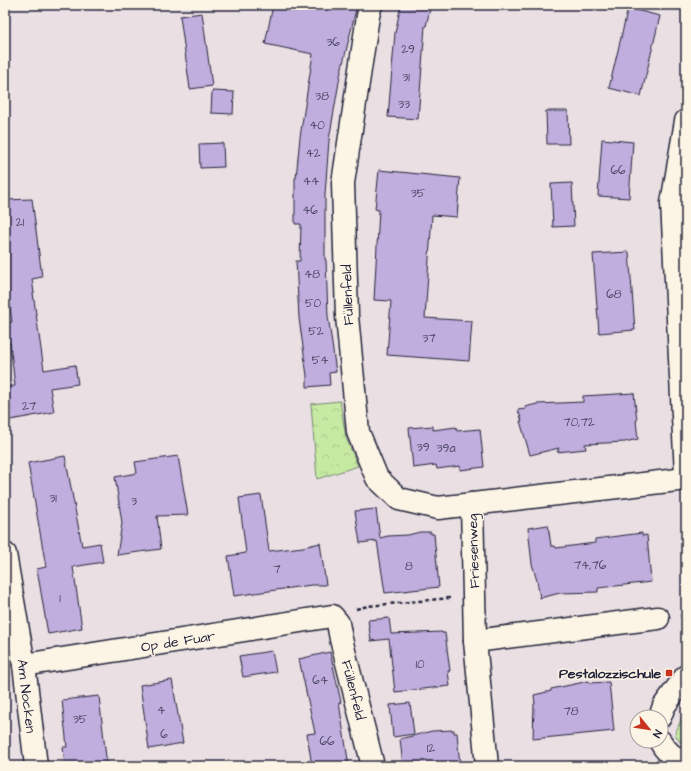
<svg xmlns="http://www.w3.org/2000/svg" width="691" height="771" viewBox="0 0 691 771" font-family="'Architects Daughter',sans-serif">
	<defs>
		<pattern id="grass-tufts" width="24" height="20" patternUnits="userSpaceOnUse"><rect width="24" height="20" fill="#c7eaa3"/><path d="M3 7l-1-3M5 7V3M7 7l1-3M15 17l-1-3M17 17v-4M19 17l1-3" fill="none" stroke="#abc88d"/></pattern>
		<pattern id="park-crowns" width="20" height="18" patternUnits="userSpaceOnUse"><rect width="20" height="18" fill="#c7eaa3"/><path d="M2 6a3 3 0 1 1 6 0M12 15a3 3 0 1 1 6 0" fill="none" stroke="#abc88d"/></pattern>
	</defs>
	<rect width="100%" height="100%" fill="#eae0e3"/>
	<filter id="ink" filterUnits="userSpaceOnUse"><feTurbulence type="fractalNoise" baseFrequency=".025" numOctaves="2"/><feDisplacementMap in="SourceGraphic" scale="8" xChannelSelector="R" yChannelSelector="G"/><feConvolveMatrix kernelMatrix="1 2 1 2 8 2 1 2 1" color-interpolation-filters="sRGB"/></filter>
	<g filter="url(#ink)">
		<!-- grass -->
		<path fill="url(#grass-tufts)" stroke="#74866f" d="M 686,712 L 686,744 L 680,742 L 675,734 L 683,715 Z"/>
		<!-- park -->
		<path fill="url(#park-crowns)" stroke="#74866f" d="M 340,401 L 346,438 L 358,466 L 317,479 L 311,404 Z"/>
		<!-- building -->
		<g fill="#c0aede" stroke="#22223b">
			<path d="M 273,5 L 357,5 L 340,76 L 329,140 L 325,195 L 325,260 L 326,260 L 328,316 L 336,372 L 329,373 L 330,385 L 307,387 L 307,376 L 299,318 L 296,261 L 300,261 L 301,224 L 295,224 L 295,178 L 296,178 L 300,137 L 313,54 L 265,44 Z"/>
			<path d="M 401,5 L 431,5 L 426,26 L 425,26 L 418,119 L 388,117 L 395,33 Z"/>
			<path d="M 628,8 L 660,16 L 641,96 L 609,88 Z"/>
			<path d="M 202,13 L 212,86 L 190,89 L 180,16 Z"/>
			<path d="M 212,91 L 234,92 L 233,114 L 211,113 Z"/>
			<path d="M 546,111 L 568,111 L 569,144 L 547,144 Z"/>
			<path d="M 602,139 L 633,142 L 629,198 L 598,196 Z"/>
			<path d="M 223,143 L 224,167 L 200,168 L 199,144 Z"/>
			<path d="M 379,170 L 460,178 L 457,217 L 432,215 L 425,318 L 472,321 L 469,361 L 387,355 L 391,301 L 374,300 L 379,210 L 375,209 Z"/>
			<path d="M 572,183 L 574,226 L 553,227 L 551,184 Z"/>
			<path d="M 32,199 L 42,277 L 32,279 L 34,293 L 33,293 L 44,370 L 75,365 L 78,384 L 50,388 L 54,412 L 5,421 L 5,387 L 15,386 L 10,343 L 5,343 L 5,323 L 12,322 L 5,272 L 5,200 Z"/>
			<path d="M 629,252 L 635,330 L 599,333 L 593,254 Z"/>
			<path d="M 634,393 L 637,421 L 636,421 L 638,439 L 625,442 L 585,444 L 586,449 L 557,452 L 559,448 L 530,455 L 520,421 L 522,421 L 518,410 L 526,409 L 525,407 L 537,404 L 583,402 L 583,396 Z"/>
			<path d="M 433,426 L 433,430 L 456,427 L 457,431 L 480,429 L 484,467 L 460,470 L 460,466 L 437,469 L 436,465 L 413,468 L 409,428 Z"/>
			<path d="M 65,456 L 82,546 L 100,543 L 103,562 L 73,567 L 82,628 L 48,634 L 37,569 L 46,567 L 28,463 Z"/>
			<path d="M 178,456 L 188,515 L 157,516 L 161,549 L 117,555 L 122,523 L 115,477 L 137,473 L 135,462 Z"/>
			<path d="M 261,495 L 269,551 L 303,547 L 320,543 L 326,585 L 311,585 L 234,596 L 228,556 L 246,553 L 239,498 Z"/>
			<path d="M 376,509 L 380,538 L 388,536 L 408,535 L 420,532 L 431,532 L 431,534 L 434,534 L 439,587 L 385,593 L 377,541 L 360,543 L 355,511 Z"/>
			<path d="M 548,525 L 551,546 L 555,546 L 556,548 L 595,543 L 595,539 L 642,533 L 642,536 L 647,535 L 651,582 L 598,588 L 598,592 L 560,593 L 540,598 L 537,581 L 532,564 L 528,528 Z"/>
			<path d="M 389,618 L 391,634 L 442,632 L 442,633 L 445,633 L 450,671 L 448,671 L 450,686 L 395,692 L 389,639 L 371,641 L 368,620 Z"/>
			<path d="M 272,651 L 276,672 L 243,677 L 239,656 Z"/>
			<path d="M 330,652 L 341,702 L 339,703 L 349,766 L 312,766 L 307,734 L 315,733 L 299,659 Z"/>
			<path d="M 172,680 L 183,743 L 149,749 L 140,685 Z"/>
			<path d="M 589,681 L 590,683 L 609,682 L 614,731 L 533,739 L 534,704 L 535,704 L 534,695 L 551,691 L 551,689 Z"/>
			<path d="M 99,696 L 107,766 L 65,766 L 63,747 L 67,747 L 62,700 Z"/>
			<path d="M 410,703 L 414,734 L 393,737 L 390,705 Z"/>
			<path d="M 454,730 L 454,733 L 457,733 L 460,766 L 403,766 L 400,739 L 432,731 Z"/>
		</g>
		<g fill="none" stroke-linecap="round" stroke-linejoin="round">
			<!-- minor casing -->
			<g stroke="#22223b" stroke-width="25">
				<g id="minor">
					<path d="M 371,5 L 368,16 L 343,183 L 347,316 L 358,432 L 377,478 L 399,499 L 438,508 L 686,479"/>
					<path d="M 686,121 L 672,203 L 686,474"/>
					<path d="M 472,504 L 475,641 L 487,766"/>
					<path d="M 5,554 L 24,665 L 36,766"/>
					<path d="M 475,641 L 658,618"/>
					<path d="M 24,665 L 332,616 L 338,623 L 341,639 L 373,766"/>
					<path d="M 660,717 L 664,706 L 686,676"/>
					<path d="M 660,741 C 666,752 674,759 686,762"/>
				</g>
			</g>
			<!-- path -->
			<g stroke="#22223b" stroke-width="2.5" stroke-dasharray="4 3" stroke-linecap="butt">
				<path d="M 356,609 L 368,606 L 450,598"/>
				<path d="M 680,616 L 686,615"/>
			</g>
			<!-- minor -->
			<use href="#minor" stroke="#fcf5e5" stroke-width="22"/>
		</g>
	</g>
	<!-- markers -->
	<rect fill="#c8321e" stroke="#fcf5e5" stroke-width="1.5" x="665" y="669" width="8" height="8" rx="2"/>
	<g text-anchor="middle" stroke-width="3" stroke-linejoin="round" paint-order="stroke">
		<!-- number labels -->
		<g font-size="12" fill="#4a4564">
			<text x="333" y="46">36</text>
			<text x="408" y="53">29</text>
			<text x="406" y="81">31</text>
			<text x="322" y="100">38</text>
			<text x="404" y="108">33</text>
			<text x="317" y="129">40</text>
			<text x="313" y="157">42</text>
			<text x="618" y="174">66</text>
			<text x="311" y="185">44</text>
			<text x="418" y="197">35</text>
			<text x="310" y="214">46</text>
			<text x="20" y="226">21</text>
			<text x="312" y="278">48</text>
			<text x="614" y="298">68</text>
			<text x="313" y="307">50</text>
			<text x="316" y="335">52</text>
			<text x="429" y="342">37</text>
			<text x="320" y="364">54</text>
			<text x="29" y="410">27</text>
			<text x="579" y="426">70,72</text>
			<text x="423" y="451">39</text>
			<text x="446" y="452">39a</text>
			<text x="53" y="502">31</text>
			<text x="134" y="505">3</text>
			<text x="590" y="569">74,76</text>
			<text x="409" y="570">8</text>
			<text x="277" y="573">7</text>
			<text x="60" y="602">1</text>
			<text x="420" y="668">10</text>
			<text x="320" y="684">64</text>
			<text x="161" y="714">4</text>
			<text x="571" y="715">78</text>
			<text x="80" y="723">35</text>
			<text x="164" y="738">6</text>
			<text x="327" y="745">66</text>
			<text x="431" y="752">12</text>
		</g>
		<!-- street labels -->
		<g font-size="14" fill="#22223b" stroke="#fcf5e5">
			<text transform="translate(347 295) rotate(-92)" y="5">Füllenfeld</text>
			<text transform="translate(473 551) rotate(-92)" y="5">Friesenweg</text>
			<text transform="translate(178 641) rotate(-9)" y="5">Op de Fuar</text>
			<text transform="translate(354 690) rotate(76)" y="5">Füllenfeld</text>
			<text transform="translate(27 696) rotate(83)" y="5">Am Nocken</text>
		</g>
		<!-- poi labels -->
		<g font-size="14" font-weight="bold" fill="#22223b" stroke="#fcf5e5" text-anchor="end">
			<text x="661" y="678">Pestalozzischule</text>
		</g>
	</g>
	<!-- margin -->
	<rect width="691" height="771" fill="none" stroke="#fcf5e5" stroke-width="20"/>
	<rect x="10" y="10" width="671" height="751" fill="none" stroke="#22223b" stroke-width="1.5" filter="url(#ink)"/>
	<!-- north arrow -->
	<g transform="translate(649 729) rotate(120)"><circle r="19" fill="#fcf5e5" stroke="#a5a1a1"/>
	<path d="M0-3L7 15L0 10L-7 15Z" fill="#c8321e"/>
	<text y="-6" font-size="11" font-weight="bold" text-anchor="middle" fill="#22223b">N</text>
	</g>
</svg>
